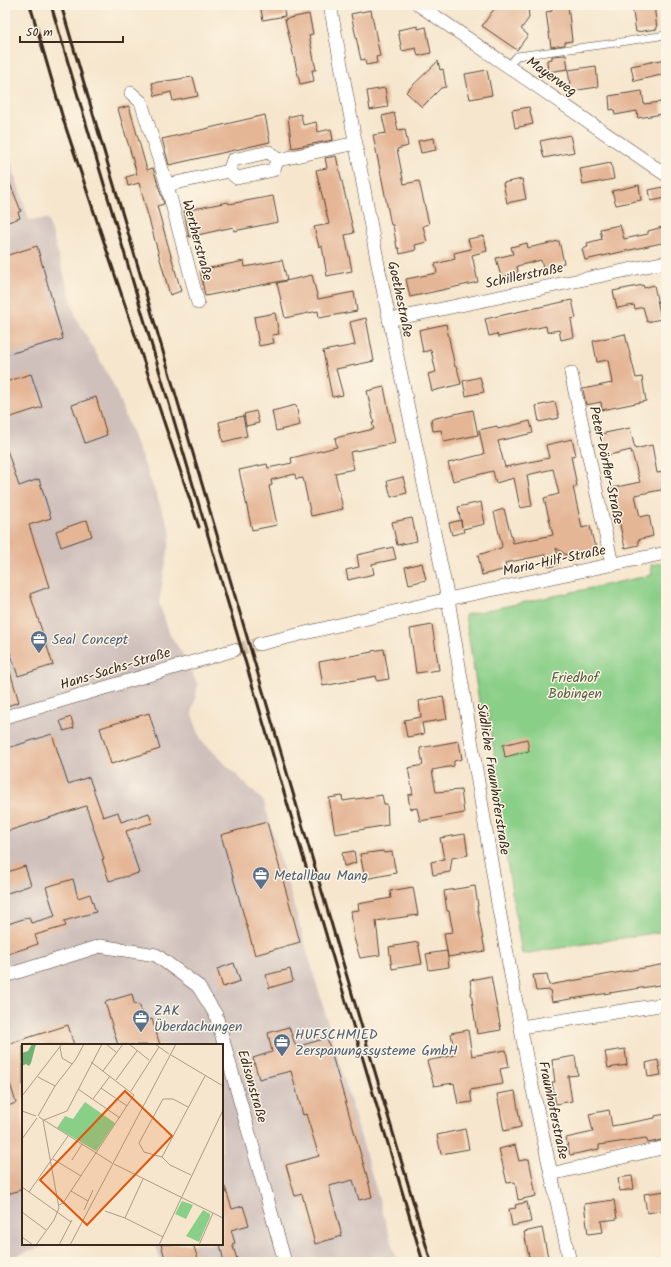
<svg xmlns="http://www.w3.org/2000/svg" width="671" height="1267" viewBox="0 0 671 1267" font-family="Kalam,sans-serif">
	<rect width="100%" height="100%" fill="#fcf5e5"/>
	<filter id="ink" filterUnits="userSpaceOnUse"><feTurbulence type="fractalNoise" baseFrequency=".025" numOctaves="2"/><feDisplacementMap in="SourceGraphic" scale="8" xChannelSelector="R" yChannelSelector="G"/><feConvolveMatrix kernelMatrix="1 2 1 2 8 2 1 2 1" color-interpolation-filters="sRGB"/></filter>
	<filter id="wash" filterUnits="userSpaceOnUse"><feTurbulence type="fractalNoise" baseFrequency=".012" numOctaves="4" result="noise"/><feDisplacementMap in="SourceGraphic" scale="16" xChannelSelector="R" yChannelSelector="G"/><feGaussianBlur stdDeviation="0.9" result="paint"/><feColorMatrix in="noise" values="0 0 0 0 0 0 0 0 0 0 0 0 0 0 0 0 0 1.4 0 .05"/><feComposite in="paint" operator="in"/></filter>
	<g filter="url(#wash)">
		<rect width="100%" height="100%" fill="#f6e6cd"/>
		<!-- industrial -->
		<path fill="#cfc0bb" d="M 5,143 L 29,220 L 48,219 L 76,317 L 113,384 L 171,533 L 159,603 L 170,635 L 182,653 L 198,685 L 192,714 L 201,740 L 264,802 L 397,1262 L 161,1262 L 155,1244 L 222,1244 L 222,1045 L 23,1045 L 23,1244 L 52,1244 L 5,1259 Z"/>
		<!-- green -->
		<path fill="#8acf88" stroke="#627c53" d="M 666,562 L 666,931 L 522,954 L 494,780 L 498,779 L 487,706 L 480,707 L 465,615 L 652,575 L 651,565 Z"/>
		<g id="blocks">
			<!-- building -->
			<g fill="#e5b696">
				<path d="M 260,5 L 283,5 L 285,16 L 263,20 Z"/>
				<path d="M 497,5 L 528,5 L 529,18 L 521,29 L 528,35 L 517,50 L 482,26 Z"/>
				<path d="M 552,5 L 568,5 L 572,41 L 565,42 L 565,45 L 551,47 L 546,12 L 552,11 Z"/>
				<path d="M 632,5 L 654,5 L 657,29 L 636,32 Z"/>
				<path d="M 371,10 L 380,56 L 376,57 L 377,63 L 366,65 L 365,59 L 361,60 L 351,14 Z"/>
				<path d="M 309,14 L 313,34 L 309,35 L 316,70 L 312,70 L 314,81 L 300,84 L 285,19 Z"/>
				<path d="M 418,26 L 418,29 L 426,27 L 431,53 L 418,56 L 416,48 L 402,51 L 398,30 Z"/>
				<path d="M 566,55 L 568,69 L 548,72 L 547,60 L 552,59 L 552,56 Z"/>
				<path d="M 666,59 L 666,74 L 634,81 L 631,66 Z"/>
				<path d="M 438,61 L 440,70 L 443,69 L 446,87 L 441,88 L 422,107 L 406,92 Z"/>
				<path d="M 596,66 L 598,87 L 571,91 L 568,70 Z"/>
				<path d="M 487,70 L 492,95 L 470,99 L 465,74 Z"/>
				<path d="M 193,77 L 198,96 L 173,101 L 171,92 L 155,96 L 152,83 Z"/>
				<path d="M 385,88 L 388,107 L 370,110 L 367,91 Z"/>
				<path d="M 642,91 L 644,104 L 661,102 L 662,114 L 638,118 L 637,111 L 615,115 L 614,109 L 610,110 L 609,96 Z"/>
				<path d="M 129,106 L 147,170 L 153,168 L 164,204 L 157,206 L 181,291 L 170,295 L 139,183 L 128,186 L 126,177 L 137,174 L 118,109 Z"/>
				<path d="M 529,107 L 533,124 L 515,128 L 512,110 Z"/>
				<path d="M 394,113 L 398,130 L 405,129 L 408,146 L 397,149 L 404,184 L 419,181 L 429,224 L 423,226 L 427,242 L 415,245 L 416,250 L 400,254 L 399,248 L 397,248 L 393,225 L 391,225 L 373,135 L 386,133 L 382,116 Z"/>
				<path d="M 301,114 L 303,125 L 316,122 L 318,132 L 331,129 L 333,140 L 292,148 L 288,117 Z"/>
				<path d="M 265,115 L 270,142 L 169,165 L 162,139 Z"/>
				<path d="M 570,135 L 574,152 L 544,158 L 540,141 Z"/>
				<path d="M 434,138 L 436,150 L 421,153 L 418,141 Z"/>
				<path d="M 336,156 L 354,233 L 345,235 L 352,271 L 327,276 L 322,246 L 319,247 L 314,227 L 329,224 L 316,170 L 327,168 L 325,158 Z"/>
				<path d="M 611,163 L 614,179 L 583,185 L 580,169 Z"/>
				<path d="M 5,176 L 7,176 L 21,211 L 18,212 L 20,218 L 5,223 Z"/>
				<path d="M 522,179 L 526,199 L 507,203 L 503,183 Z"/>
				<path d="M 639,185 L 641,200 L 616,205 L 612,191 Z"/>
				<path d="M 663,187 L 666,198 L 651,201 L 649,190 Z"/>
				<path d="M 273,196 L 278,222 L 234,231 L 233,227 L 189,237 L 184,211 L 228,202 L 229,204 Z"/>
				<path d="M 620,225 L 624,239 L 648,234 L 648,231 L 666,226 L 666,242 L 585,260 L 582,249 L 588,247 L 587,243 L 602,239 L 600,229 Z"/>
				<path d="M 484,236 L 487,251 L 472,255 L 478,282 L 410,297 L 406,279 L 437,273 L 435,264 L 455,259 L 454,253 L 471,249 L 468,239 Z"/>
				<path d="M 559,241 L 564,263 L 543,268 L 541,260 L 517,266 L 518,272 L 501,277 L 496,258 L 513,254 L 511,247 L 527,243 L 528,248 Z"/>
				<path d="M 37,246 L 63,339 L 5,355 L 5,256 Z"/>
				<path d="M 282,260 L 287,280 L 205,296 L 200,270 L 244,261 L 245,267 Z"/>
				<path d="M 312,275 L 318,299 L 354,292 L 357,311 L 319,318 L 318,311 L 285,318 L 277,283 Z"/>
				<path d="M 643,285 L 644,288 L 654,285 L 661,319 L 647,322 L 643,307 L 635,309 L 634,305 L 617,308 L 613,291 Z"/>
				<path d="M 572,300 L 576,318 L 571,319 L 574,337 L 561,340 L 559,330 L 547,332 L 546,326 L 498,337 L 497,334 L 489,336 L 485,319 Z"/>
				<path d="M 275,313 L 279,334 L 272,335 L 274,343 L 259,346 L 254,317 Z"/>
				<path d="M 366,318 L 374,361 L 336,369 L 343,395 L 332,397 L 323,351 L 355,345 L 350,322 Z"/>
				<path d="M 446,324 L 455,367 L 457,367 L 461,384 L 432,391 L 428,374 L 436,372 L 431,350 L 423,352 L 419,330 Z"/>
				<path d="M 625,334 L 636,378 L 642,377 L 646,401 L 602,410 L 601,402 L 586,405 L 583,389 L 612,383 L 608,360 L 597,362 L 593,341 Z"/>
				<path d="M 31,374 L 42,407 L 5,419 L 5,382 Z"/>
				<path d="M 480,377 L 484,392 L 466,396 L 463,381 Z"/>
				<path d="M 384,387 L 395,443 L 350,452 L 354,469 L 335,473 L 343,509 L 311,516 L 303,478 L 296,479 L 295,474 L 271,480 L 272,485 L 269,486 L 277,525 L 252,530 L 239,470 L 267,464 L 268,468 L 292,463 L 291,458 L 337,447 L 335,438 L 374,429 L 372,423 L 374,423 L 367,391 Z"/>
				<path d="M 96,397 L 107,435 L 85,443 L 72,405 Z"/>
				<path d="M 555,402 L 559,418 L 539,422 L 536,406 Z"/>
				<path d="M 296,405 L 300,425 L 276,431 L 272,411 Z"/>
				<path d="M 473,410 L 478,435 L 444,442 L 441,430 L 433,431 L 431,419 Z"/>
				<path d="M 256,411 L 259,423 L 246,426 L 244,414 Z"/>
				<path d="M 243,416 L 247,436 L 223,442 L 219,422 Z"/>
				<path d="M 530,421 L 533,433 L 498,441 L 505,467 L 549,458 L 546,445 L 572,439 L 576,455 L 571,456 L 577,486 L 573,487 L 582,528 L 590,526 L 594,544 L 596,544 L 598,551 L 595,555 L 574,560 L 556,548 L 560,564 L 549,567 L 546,555 L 544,555 L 505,563 L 506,569 L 482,575 L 478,555 L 501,548 L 502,546 L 494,512 L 504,509 L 513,543 L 553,535 L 544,498 L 559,494 L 553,469 L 527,475 L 532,506 L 520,508 L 514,478 L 496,483 L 493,471 L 453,481 L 448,463 L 484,454 L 479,430 L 497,426 L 498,429 Z"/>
				<path d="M 630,428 L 635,449 L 652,445 L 657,473 L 664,472 L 666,489 L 635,495 L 640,517 L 649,515 L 653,536 L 638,540 L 639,545 L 625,548 L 612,488 L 640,482 L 631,450 L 605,456 L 600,434 Z"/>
				<path d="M 5,450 L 7,450 L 19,486 L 39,479 L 51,518 L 29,525 L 49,587 L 30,594 L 53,665 L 18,676 L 5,637 Z"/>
				<path d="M 403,477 L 407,493 L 391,497 L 387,481 Z"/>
				<path d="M 481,502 L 485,524 L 463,529 L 464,532 L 452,535 L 449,523 L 461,520 L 462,527 L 458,507 Z"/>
				<path d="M 412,518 L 417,541 L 397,545 L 392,522 Z"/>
				<path d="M 87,520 L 92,536 L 61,547 L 56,531 Z"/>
				<path d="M 393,547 L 396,559 L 372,564 L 374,574 L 348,580 L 346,570 L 359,567 L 357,555 Z"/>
				<path d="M 422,563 L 426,580 L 409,584 L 405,567 Z"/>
				<path d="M 432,625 L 439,670 L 416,673 L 410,629 Z"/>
				<path d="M 384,649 L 389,679 L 377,681 L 376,676 L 323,686 L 319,662 L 372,652 L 372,651 Z"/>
				<path d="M 5,665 L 8,665 L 19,702 L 7,706 L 5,699 Z"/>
				<path d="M 443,696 L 447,719 L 422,723 L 424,734 L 407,737 L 404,720 L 421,717 L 419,701 Z"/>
				<path d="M 149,713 L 160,749 L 111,764 L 100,728 Z"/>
				<path d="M 71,717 L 74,728 L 64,731 L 60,721 Z"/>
				<path d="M 52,734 L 68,784 L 89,777 L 103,817 L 118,812 L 121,822 L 149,813 L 152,823 L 126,831 L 139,873 L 109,881 L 102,859 L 104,859 L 86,806 L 5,832 L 5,749 Z"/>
				<path d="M 527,739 L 529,751 L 505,757 L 503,745 Z"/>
				<path d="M 459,741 L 462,759 L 454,761 L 454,766 L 432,770 L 436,792 L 461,790 L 464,813 L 420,821 L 417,808 L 410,809 L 408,795 L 413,794 L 408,768 L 423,765 L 420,748 Z"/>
				<path d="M 382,795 L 384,804 L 387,804 L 388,825 L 335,834 L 329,798 L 342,796 L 343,801 Z"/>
				<path d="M 267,822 L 300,942 L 255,955 L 221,835 Z"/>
				<path d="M 465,834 L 468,855 L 452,858 L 450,872 L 433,875 L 431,862 L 444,859 L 440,838 Z"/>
				<path d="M 354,851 L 356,863 L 344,866 L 342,853 Z"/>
				<path d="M 383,851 L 384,853 L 392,852 L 396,873 L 365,879 L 360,854 Z"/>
				<path d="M 25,866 L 31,885 L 5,894 L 5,873 Z"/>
				<path d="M 73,879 L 78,898 L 90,894 L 96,912 L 64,921 L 66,926 L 35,935 L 38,944 L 5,955 L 5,925 L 29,917 L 31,923 L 55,916 L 46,887 Z"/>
				<path d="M 475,886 L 478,906 L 477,906 L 485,951 L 448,957 L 444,933 L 453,932 L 449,911 L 447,911 L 444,891 Z"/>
				<path d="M 413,887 L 418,915 L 376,921 L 380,955 L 360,958 L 354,938 L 351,911 L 359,910 L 358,904 L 391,898 L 390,891 Z"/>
				<path d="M 418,942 L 422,964 L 392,969 L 389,947 Z"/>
				<path d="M 447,951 L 449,967 L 429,970 L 426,954 Z"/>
				<path d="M 234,963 L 240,981 L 223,987 L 217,969 Z"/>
				<path d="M 666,964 L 666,984 L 552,1002 L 550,990 L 536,991 L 533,975 L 547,974 L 549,985 Z"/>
				<path d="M 290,969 L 293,981 L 269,988 L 266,975 Z"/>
				<path d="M 491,976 L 501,1030 L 477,1034 L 471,992 L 472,992 L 470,980 Z"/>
				<path d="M 132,994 L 134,1003 L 140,1006 L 143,1021 L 152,1019 L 160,1045 L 118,1045 L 105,1002 Z"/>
				<path d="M 68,1025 L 74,1045 L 23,1045 L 23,1189 L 5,1195 L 5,1107 L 16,1103 L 5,1067 L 5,1045 Z"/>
				<path d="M 289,1027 L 296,1047 L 327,1038 L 367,1176 L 372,1197 L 359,1200 L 353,1180 L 329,1186 L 342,1236 L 315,1244 L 302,1194 L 295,1196 L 286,1165 L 319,1156 L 306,1114 L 303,1115 L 291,1071 L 259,1079 L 253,1058 L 272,1052 L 268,1033 Z"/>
				<path d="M 468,1030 L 472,1056 L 506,1050 L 509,1067 L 500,1069 L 503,1084 L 470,1090 L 472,1102 L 458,1104 L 454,1083 L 434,1086 L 427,1061 L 455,1055 L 451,1033 Z"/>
				<path d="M 625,1049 L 627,1065 L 608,1068 L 605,1052 Z"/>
				<path d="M 575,1056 L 578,1075 L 568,1076 L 572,1101 L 556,1104 L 552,1082 L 555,1082 L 552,1060 Z"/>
				<path d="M 658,1060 L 661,1075 L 648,1077 L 646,1063 Z"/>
				<path d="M 515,1091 L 521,1127 L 504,1131 L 497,1094 Z"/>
				<path d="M 609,1110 L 612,1126 L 655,1118 L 655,1116 L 666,1114 L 666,1139 L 648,1143 L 646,1138 L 599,1145 L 599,1149 L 570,1155 L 566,1138 L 593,1132 L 589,1114 Z"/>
				<path d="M 465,1129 L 469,1149 L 441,1154 L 437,1135 Z"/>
				<path d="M 515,1145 L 519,1161 L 529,1159 L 536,1196 L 518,1200 L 515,1182 L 507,1183 L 499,1149 Z"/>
				<path d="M 632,1176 L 634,1189 L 620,1191 L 618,1178 Z"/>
				<path d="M 222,1187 L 225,1187 L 232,1209 L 243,1206 L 249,1225 L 231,1230 L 235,1243 L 232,1244 L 238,1262 L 224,1262 L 220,1244 L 222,1244 L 223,1219 Z"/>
				<path d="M 666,1191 L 666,1210 L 647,1213 L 644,1194 Z"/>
				<path d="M 614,1200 L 617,1219 L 601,1221 L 603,1232 L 588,1234 L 584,1204 Z"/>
				<path d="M 527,1202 L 531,1222 L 512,1226 L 509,1209 L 516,1208 L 515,1205 Z"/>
				<path d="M 542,1228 L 549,1262 L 530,1262 L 524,1232 Z"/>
				<path d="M 161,1244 L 193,1244 L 199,1262 L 166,1262 Z"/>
			</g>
		</g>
	</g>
	<g filter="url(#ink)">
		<use href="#blocks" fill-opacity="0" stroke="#574638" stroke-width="1"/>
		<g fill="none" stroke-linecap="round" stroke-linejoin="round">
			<!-- street-tunnel -->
			<path stroke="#d1c0aa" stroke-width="13" stroke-dasharray="13 6" stroke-linecap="butt" d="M 234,650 L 259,644"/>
			<!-- lane casing -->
			<g stroke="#574638" stroke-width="8">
				<path id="lane" d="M 509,65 L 517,56 L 608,44 L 666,35"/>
			</g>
			<!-- street casing -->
			<g stroke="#574638" stroke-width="14">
				<g id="street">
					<path d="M 330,5 L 379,270 L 448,599 L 499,910 L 528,1067 L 570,1262"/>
					<path d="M 419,5 L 666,175"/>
					<path d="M 131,93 L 141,102 L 167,185 L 198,303"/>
					<path d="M 229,171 L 237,178 L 273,170 L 278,160"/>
					<path d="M 167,185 L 229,171 L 233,160 L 269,152 L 278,160 L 356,143"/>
					<path d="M 389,320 L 666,262"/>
					<path d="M 571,373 L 612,564"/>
					<path d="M 259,644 L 448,599 L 666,553"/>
					<path d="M 5,717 L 234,650"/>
					<path d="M 5,976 L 100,946 L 156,955 L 198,986 L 216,1015 L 285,1262"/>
					<path d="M 521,1027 L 666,1004"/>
					<path d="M 551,1174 L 666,1147"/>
				</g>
			</g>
			<!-- lane -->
			<use href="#lane" stroke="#fff" stroke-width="7"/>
			<!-- street -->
			<use href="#street" stroke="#fff" stroke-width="13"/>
			<!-- rail -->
			<g stroke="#3b2a1e" stroke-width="3">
				<path d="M 30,5 L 64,122 L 199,527"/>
				<path d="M 51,5 C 173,425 300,843 423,1262"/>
				<path d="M 61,5 L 431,1262"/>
			</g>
		</g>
	</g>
	<!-- icons -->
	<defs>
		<g id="office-pin" transform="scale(0.9)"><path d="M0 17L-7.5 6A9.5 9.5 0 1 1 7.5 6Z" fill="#5c6f8a" stroke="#fcf5e5"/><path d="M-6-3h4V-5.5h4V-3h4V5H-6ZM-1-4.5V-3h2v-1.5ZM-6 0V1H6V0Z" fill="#fff"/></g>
	</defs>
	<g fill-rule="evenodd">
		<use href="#office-pin" x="39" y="639"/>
		<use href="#office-pin" x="261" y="875"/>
		<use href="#office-pin" x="141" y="1018"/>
		<use href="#office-pin" x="282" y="1042"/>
	</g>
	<g text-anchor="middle" stroke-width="3" stroke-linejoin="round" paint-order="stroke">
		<!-- street labels -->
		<g font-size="14" fill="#3b2a1e" stroke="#fcf5e5">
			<text transform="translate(552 76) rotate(35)" y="5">Mayerweg</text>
			<text transform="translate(198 240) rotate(75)" y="5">Wertherstraße</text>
			<text transform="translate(524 275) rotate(-12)" y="5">Schillerstraße</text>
			<text transform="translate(401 299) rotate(78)" y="5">Goethestraße</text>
			<text transform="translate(607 465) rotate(78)" y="5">Peter-Dörfler-Straße</text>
			<text transform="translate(554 560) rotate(-12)" y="5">Maria-Hilf-Straße</text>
			<text transform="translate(115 668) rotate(-17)" y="5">Hans-Sachs-Straße</text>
			<text transform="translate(494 779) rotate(81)" y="5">Südliche Fraunhoferstraße</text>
			<text transform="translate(253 1086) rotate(74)" y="5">Edisonstraße</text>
			<text transform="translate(554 1110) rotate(78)" y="5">Fraunhoferstraße</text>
		</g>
		<!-- service labels -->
		<g font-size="14" fill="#4e5e75" stroke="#fcf5e5" text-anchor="start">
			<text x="52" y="644">Seal Concept</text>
			<text x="274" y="880">Metallbau Mang</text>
			<text x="154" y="1015">ZAK<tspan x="154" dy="16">Überdachungen</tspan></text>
			<text x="295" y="1039">HUFSCHMIED<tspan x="295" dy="16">Zerspanungssysteme GmbH</tspan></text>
		</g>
		<!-- park labels -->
		<g font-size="14" fill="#535c3e" stroke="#fcf5e5">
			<text x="575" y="682">Friedhof<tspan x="575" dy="16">Bobingen</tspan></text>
		</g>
	</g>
	<!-- overview -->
	<g transform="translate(22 1044)">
		<rect width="201" height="201" fill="#f6e6cd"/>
		<path d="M 63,58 L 93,79 L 74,107 L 35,84 L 43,72 L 51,75 ZM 160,157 L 171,161 L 164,175 L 153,170 ZM 181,166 L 188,170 L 188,173 L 177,198 L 164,192 Z" fill="#8acf88"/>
		<path d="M 10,0 L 14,0 L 9,19 L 7,22 L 4,20 L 0,22 L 0,9 L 6,7 Z" fill="#6fb274"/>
		<path fill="none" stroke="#ab9b87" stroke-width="1" d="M 84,0 L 94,8M 107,0 L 127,16M 133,0 L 147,10M 38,3 L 40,14 L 50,20M 149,11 L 201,42M 81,27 L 101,0M 16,33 L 33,42M 94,36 L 115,7M 79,44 L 105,62M 56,45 L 98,74M 109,47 L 137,3M 0,52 L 40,0M 71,55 L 88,32M 166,63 L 151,55 L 141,55 L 117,99 L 122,108 L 140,113 L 148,121 L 169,131M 0,67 L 14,72M 16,72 L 33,42 L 54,15 L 62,0M 17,73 L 90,119M 22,76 L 45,67 L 80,0M 0,95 L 15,74M 140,113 L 183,32M 31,115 L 59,132M 50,116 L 60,100M 92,120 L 201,174M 121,135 L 103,174 L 141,193M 0,143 L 49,178M 49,147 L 66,157M 7,148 L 46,92M 37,161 L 41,159 L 112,51 L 69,18M 62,166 L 71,146M 83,167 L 103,174M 0,168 L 24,186M 0,193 L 11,201M 14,201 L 32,176 L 37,164 L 21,76M 37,201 L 50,176M 48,201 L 154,0M 137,201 L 201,66M 177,201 L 191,169"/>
		<path fill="#df570d" fill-opacity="0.15" stroke="#df570d" stroke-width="2" d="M 103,47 L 150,92 L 65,181 L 18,136 Z"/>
		<rect width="201" height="201" fill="none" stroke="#3b2a1e" stroke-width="2"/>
	</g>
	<!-- margin -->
	<rect width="671" height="1267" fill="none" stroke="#fcf5e5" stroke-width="20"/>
	<!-- scale -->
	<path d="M20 36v6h103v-6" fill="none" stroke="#3b2a1e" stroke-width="2"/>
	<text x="26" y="36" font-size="12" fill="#3b2a1e" stroke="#fcf5e5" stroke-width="3" paint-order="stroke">50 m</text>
</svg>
